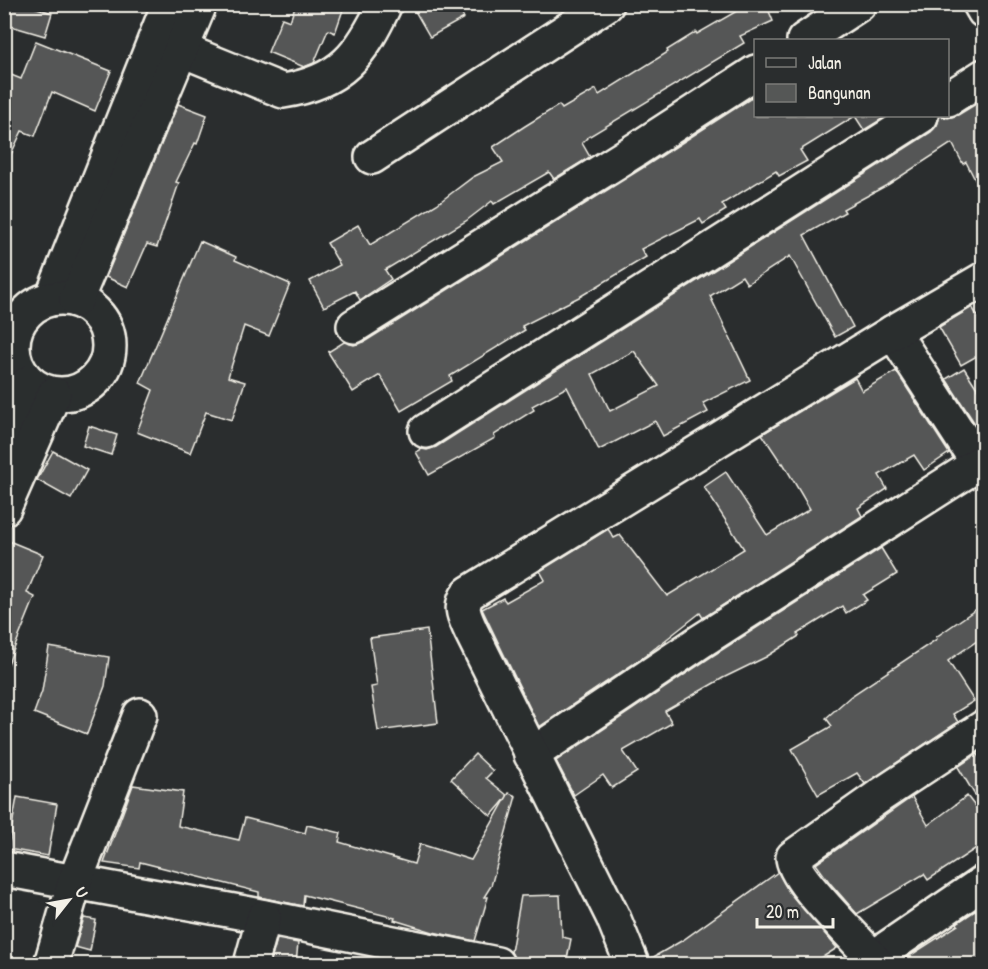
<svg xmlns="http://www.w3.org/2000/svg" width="988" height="969" viewBox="0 0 988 969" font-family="'Patrick Hand',sans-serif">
	<rect width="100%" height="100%" fill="#2a2d2e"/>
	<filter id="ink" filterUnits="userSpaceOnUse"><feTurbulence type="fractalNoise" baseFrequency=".0167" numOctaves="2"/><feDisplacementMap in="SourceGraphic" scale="12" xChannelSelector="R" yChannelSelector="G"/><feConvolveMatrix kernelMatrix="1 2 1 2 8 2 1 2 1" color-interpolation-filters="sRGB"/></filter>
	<g filter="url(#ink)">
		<!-- building -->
		<g fill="#555756" stroke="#f4f1e8" stroke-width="1.5" fill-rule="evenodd">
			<path d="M 4,4 L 25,4 L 52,13 L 45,36 L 4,24 Z"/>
			<path d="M 296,4 L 345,4 L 335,33 L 328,30 L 314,63 L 304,67 L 268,52 L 282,18 L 290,21 Z"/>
			<path d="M 411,4 L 456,4 L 464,18 L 430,37 Z"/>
			<path d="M 734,4 L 766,4 L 773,21 L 740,36 L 744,43 L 588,137 L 582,143 L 590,157 L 554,179 L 549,172 L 494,204 L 492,201 L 466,221 L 385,270 L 391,279 L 360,300 L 355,291 L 324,307 L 310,281 L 340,265 L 327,243 L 358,225 L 370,245 L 437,204 L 473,177 L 503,162 L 493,147 L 525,126 L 559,105 L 562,109 L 596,89 L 599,95 L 668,52 L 667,50 L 696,32 L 697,34 L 737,11 Z"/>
			<path d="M 36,41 L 111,71 L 95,111 L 52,92 L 35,136 L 22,131 L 4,169 L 4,72 L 21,79 Z"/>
			<path d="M 756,95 L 756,116 L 887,116 L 864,130 L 855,116 L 800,150 L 807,161 L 779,176 L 776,171 L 722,204 L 726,210 L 703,224 L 700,219 L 641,249 L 646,257 L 581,296 L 522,326 L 525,330 L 450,376 L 452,381 L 401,411 L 380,375 L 353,392 L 328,352 L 344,342 L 354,345 L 364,342 L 644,167 Z"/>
			<path d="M 984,99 L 984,197 L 966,162 L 963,164 L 952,143 L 889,184 L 843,209 L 845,212 L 804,235 L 853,327 L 835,337 L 790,256 L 747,284 L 742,276 L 710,296 L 750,380 L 703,403 L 708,412 L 663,436 L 655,421 L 599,450 L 567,387 L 532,406 L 534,410 L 494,435 L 495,438 L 429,475 L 416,452 L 422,449 L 427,450 L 436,447 L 931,132 L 937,125 L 940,116 L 948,118 L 958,115 ZM 634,351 L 659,386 L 610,411 L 592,374 Z"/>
			<path d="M 178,104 L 207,115 L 197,144 L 195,143 L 176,182 L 179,183 L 157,247 L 147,244 L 128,287 L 106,277 Z"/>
			<path d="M 200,241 L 236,257 L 235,260 L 290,284 L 269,336 L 244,326 L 228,377 L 245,382 L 232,420 L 206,412 L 190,453 L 137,432 L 153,390 L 140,383 Z"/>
			<path d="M 972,307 L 984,327 L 984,352 L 961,365 L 939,327 Z"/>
			<path d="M 964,368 L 984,399 L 984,428 L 979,430 L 946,379 Z"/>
			<path d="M 896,371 L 949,453 L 924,470 L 914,455 L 879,475 L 887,489 L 858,508 L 862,516 L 703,618 L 700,613 L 645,656 L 539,727 L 482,609 L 503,598 L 506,602 L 545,580 L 540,571 L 608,529 L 614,538 L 620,535 L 667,596 L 744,549 L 704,487 L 726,472 L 767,535 L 810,509 L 783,463 L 782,464 L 762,434 L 855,378 L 862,391 Z"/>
			<path d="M 89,426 L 117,435 L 111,455 L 83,446 Z"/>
			<path d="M 53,451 L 87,470 L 71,499 L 37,480 Z"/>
			<path d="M 9,541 L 43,555 L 27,593 L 35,597 L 5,671 L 4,552 Z"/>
			<path d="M 881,548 L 897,574 L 863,595 L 867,600 L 846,613 L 842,606 L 797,634 L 799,636 L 766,657 L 723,678 L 665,711 L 672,723 L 623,751 L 637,772 L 612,788 L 603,775 L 574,795 L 556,761 L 711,657 Z"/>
			<path d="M 975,610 L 984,623 L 984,636 L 948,661 L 974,701 L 953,714 L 958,722 L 865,784 L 857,773 L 818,795 L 792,749 L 832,726 L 826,718 L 851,696 L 937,639 L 936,637 Z"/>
			<path d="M 427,630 L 438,723 L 378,731 L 371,687 L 377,686 L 370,638 Z"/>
			<path d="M 49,647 L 109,657 L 105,686 L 87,734 L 34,713 L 42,691 Z"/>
			<path d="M 475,754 L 493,771 L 486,778 L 508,796 L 491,816 L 451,779 Z"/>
			<path d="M 977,754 L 984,765 L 984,810 L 958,767 Z"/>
			<path d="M 133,785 L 183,792 L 178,826 L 239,840 L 245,818 L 305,833 L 307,825 L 341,833 L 339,842 L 414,864 L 420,844 L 471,860 L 509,793 L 516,796 L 491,886 L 484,897 L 488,897 L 475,941 L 433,932 L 394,920 L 395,918 L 304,895 L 303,906 L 259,897 L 259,892 L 140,862 L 139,868 L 104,863 Z"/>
			<path d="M 967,796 L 984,818 L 984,843 L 928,880 L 924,874 L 857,914 L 830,883 L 816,864 L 912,797 L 928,825 Z"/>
			<path d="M 17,797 L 57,804 L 48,856 L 8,849 Z"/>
			<path d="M 778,872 L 789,892 L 837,948 L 812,964 L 650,964 L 650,959 L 683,940 Z"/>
			<path d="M 560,895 L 562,937 L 571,939 L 566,964 L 526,964 L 515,962 L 511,952 L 521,896 Z"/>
			<path d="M 984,905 L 984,964 L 897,964 L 958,925 L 957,923 Z"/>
			<path d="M 84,918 L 96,920 L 90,951 L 75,947 Z"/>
			<path d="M 277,939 L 298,943 L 296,964 L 270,964 Z"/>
		</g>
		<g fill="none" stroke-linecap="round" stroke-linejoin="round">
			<!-- minor casing -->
			<g stroke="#f4f1e8" stroke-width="38">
				<g id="minor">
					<path d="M 980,4 L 984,11"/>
					<path d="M 804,40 L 859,4"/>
					<path d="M 182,50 L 283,91 C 341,82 361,55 385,4"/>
					<path d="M 948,99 L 984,76"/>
					<path d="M 372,157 L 607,4"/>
					<path d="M 52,298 L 169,4"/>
					<circle cx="61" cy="346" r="48"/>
					<path d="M 76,300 L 200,4"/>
					<path d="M 354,326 L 634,151 L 756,72"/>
					<path d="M 893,332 L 978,463"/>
					<path d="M 426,431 L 921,116"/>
					<path d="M 4,442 L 29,382"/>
					<path d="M 4,508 L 54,394"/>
					<path d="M 531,755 L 701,641 L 984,460"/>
					<path d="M 4,869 L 250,914 L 497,964"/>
					<path d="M 51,964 L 75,881 L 140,715"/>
					<path d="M 251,964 L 264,917"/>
					<path d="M 632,964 L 613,917 L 471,631 C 465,617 458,607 469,593 L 893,332 L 984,279"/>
					<path d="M 864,964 L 984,882"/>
					<path d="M 877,964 C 862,942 792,880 793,857 L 881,795 L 984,727"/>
				</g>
			</g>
			<!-- minor -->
			<use href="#minor" stroke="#2a2d2e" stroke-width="33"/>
		</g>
	</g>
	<!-- margin -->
	<rect width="988" height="969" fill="none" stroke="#2a2d2e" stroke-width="24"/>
	<rect x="12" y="12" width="964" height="945" fill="none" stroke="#f4f1e8" stroke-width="2" filter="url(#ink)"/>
	<!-- legend -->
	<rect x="754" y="39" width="195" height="78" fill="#2a2d2e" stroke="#7b7b78" stroke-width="1.5"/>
	<rect x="766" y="58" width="30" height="9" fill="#2a2d2e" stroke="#7b7b78" stroke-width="1.5"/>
	<text x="808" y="69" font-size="18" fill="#f4f1e8">Jalan</text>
	<rect x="766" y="84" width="30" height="18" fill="#555756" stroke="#7b7b78" stroke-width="1.5"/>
	<text x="808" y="99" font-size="18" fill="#f4f1e8">Bangunan</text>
	<!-- north arrow -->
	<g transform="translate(69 900) rotate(59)" stroke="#2a2d2e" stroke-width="4.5" paint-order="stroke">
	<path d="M0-4.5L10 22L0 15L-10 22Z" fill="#f4f1e8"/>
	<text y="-9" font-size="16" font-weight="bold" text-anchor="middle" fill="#f4f1e8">U</text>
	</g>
	<!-- scale -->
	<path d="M757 918v9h76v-9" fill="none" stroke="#f4f1e8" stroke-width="3"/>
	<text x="766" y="918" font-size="18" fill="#f4f1e8" stroke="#2a2d2e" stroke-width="4.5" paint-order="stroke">20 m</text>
</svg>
